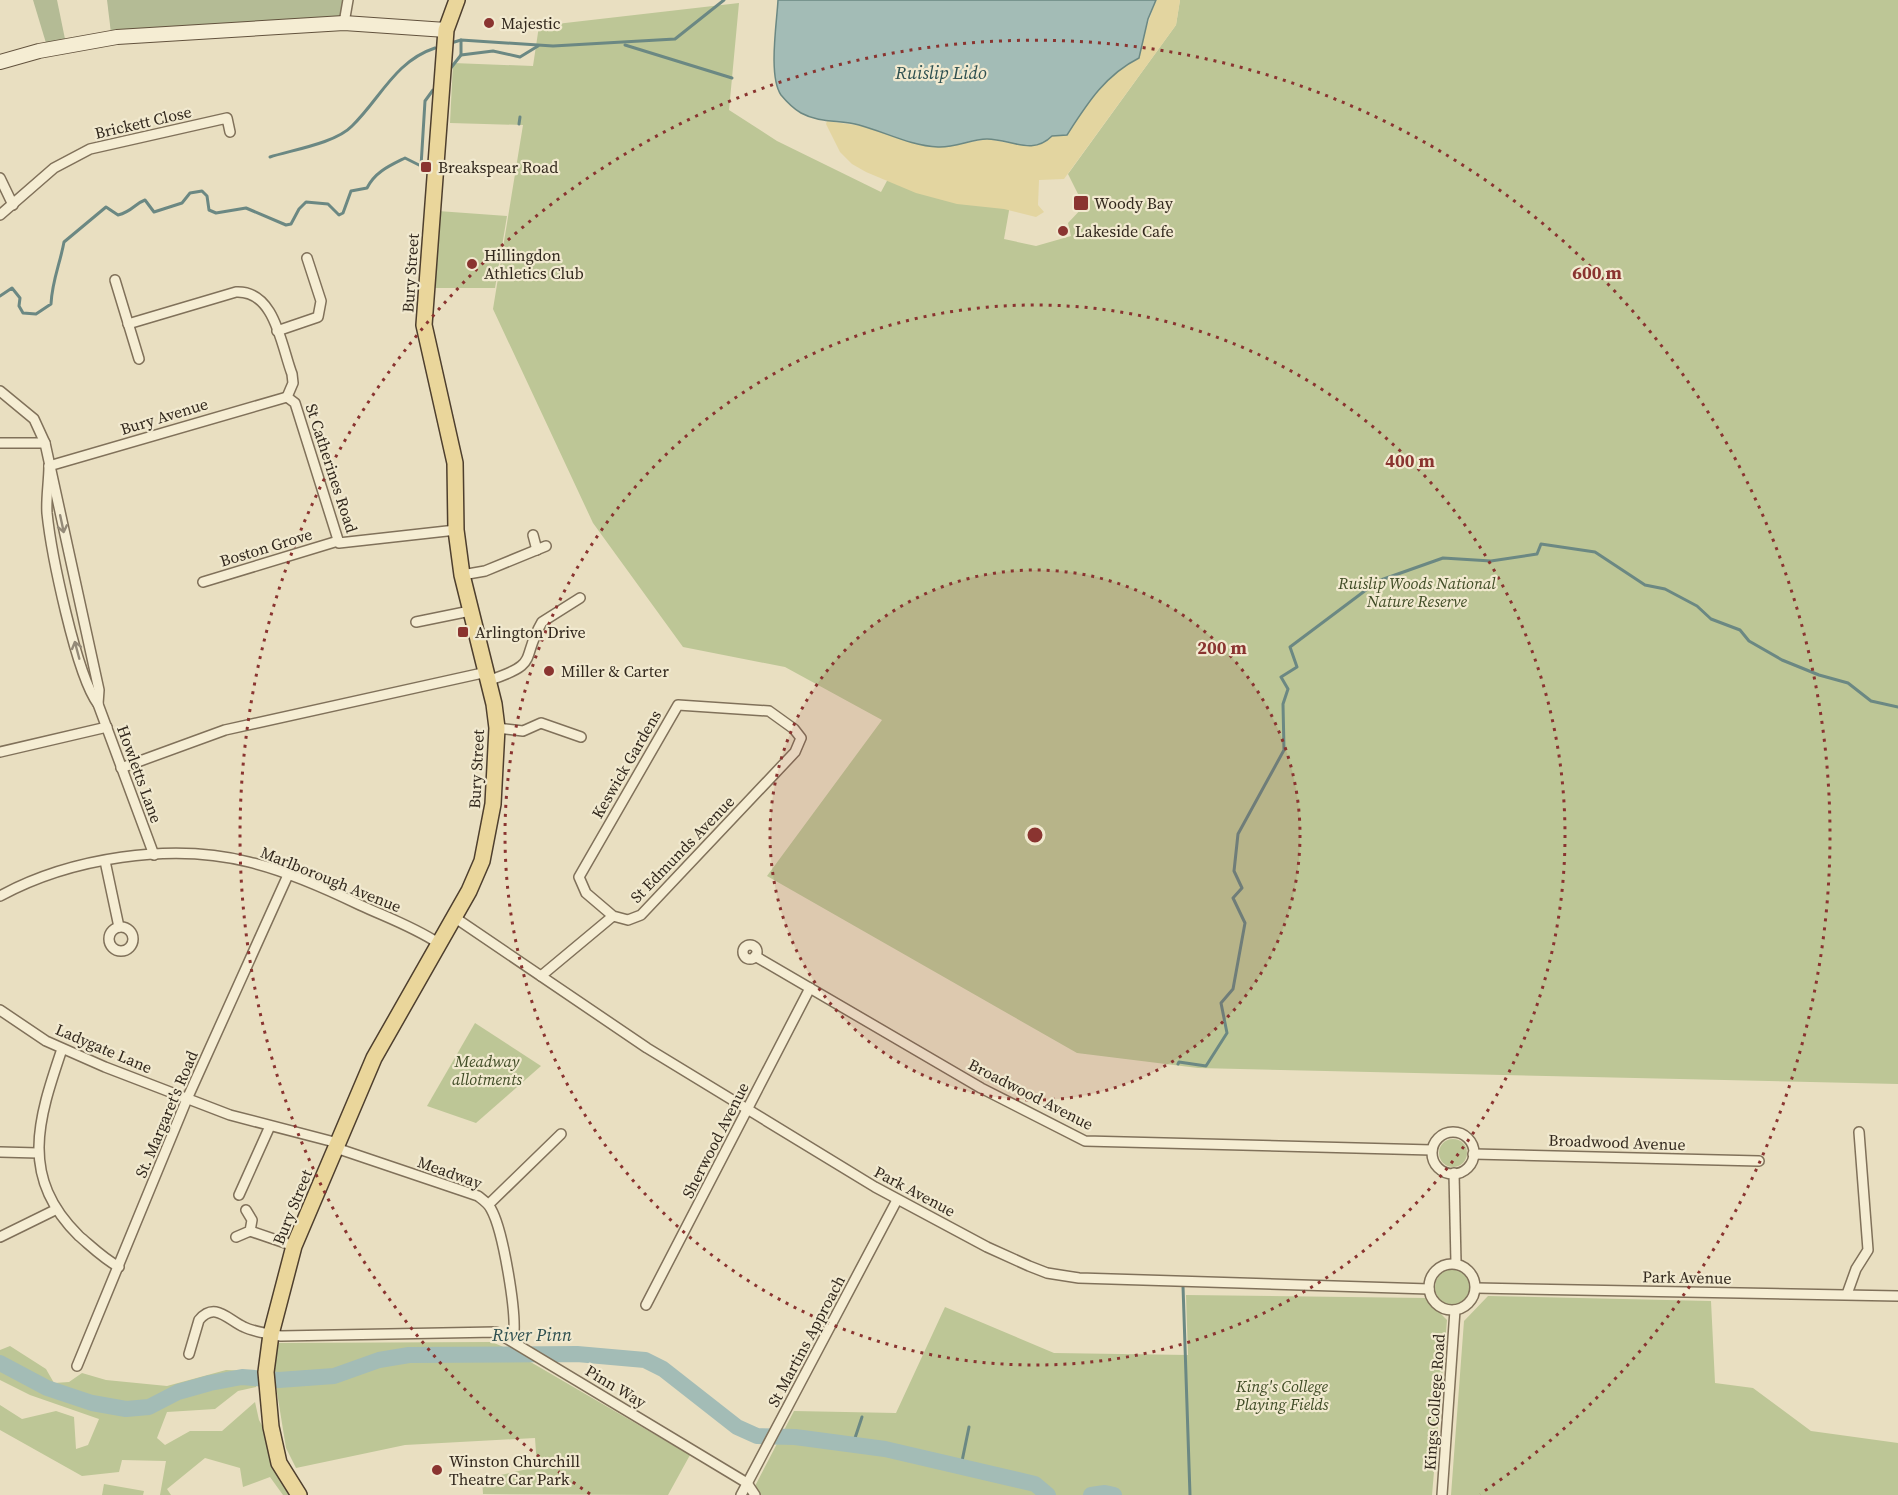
<svg xmlns="http://www.w3.org/2000/svg" width="1898" height="1495" viewBox="0 0 1898 1495" font-family="'Source Serif 4',serif">
	<rect width="100%" height="100%" fill="#e9dfc1"/>
	<!-- green -->
	<g fill="#bdc696">
		<path d="M 1180,0 L 1898,0 L 1898,1084 L 1198,1068 L 1077,1053 L 767,876 L 882,720 L 785,667 L 683,647 L 593,523 L 493,309 L 523,125 L 450,123 L 453,63 L 533,66 L 539,26 L 739,3 L 729,110 L 777,141 L 881,192 L 888,179 L 1010,205 L 1004,239 L 1036,246 L 1071,236 L 1068,223 L 1084,206 L 1068,174 L 1176,25 Z"/>
		<path d="M 438,211 L 507,216 L 495,288 L 435,288 Z"/>
		<path d="M 475,1023 L 541,1066 L 476,1123 L 427,1106 Z"/>
		<circle cx="1453" cy="1153" r="14"/>
		<circle cx="1453" cy="1287" r="18"/>
		<path d="M 1186,1295 L 1425,1298 L 1447,1320 L 1432,1495 L 761,1495 L 755,1486 L 794,1411 L 896,1413 L 945,1307 L 1054,1353 L 1188,1355 Z"/>
		<path d="M 1488,1296 L 1711,1301 L 1715,1383 L 1753,1388 L 1811,1431 L 1898,1443 L 1898,1495 L 1451,1495 L 1464,1321 Z"/>
		<path d="M 492,1342 L 508,1349 L 448,1353 L 409,1351 L 379,1357 L 334,1372 L 275,1377 L 275,1343 Z"/>
		<path d="M 10,1346 L 46,1369 L 54,1383 L 69,1382 L 82,1373 L 106,1380 L 167,1386 L 226,1370 L 258,1371 L 256,1387 L 238,1391 L 215,1409 L 167,1412 L 157,1438 L 165,1445 L 190,1431 L 222,1431 L 255,1402 L 259,1420 L 265,1431 L 271,1466 L 293,1495 L 283,1495 L 270,1477 L 243,1487 L 240,1468 L 205,1458 L 167,1489 L 171,1495 L 160,1495 L 166,1461 L 122,1460 L 119,1472 L 82,1476 L 0,1430 L 0,1405 L 22,1419 L 56,1411 L 74,1417 L 76,1449 L 88,1445 L 99,1419 L 30,1395 L 0,1380 L 0,1350 Z"/>
		<path d="M 508,1353 L 522,1357 L 690,1455 L 668,1495 L 483,1494 L 482,1479 L 537,1467 L 535,1438 L 405,1445 L 296,1468 L 286,1448 L 275,1380 L 334,1376 L 379,1360 L 409,1355 L 448,1357 Z"/>
		<path d="M 104,1484 L 144,1491 L 143,1495 L 102,1495 Z"/>
	</g>
	<!-- sand -->
	<path fill="#e3d5a0" d="M 1156,0 L 1180,0 L 1176,25 L 1064,179 L 1039,180 L 1038,205 L 1044,212 L 1036,217 L 1004,209 L 957,204 L 916,193 L 866,172 L 852,164 L 840,152 L 826,124 L 827,121 L 862,126 L 917,144 L 940,147 L 989,139 L 1008,143 L 1046,142 L 1052,136 L 1067,135 C 1087,104 1105,75 1139,58 L 1142,41 Z"/>
	<!-- cemetery -->
	<g fill="#b4bb95">
		<path d="M 33,0 L 57,0 L 65,39 L 46,43 Z"/>
		<path d="M 107,0 L 345,0 L 341,21 L 111,33 Z"/>
	</g>
	<!-- water -->
	<path fill="#a3bcb6" stroke="#6b8883" stroke-width="1.5" d="M 778,0 L 1156,0 L 1148,19 L 1139,58 C 1105,75 1087,104 1067,135 L 1052,136 C 1032,156 1011,139 987,139 C 971,139 955,148 938,147 C 911,146 885,132 859,125 C 840,120 819,123 801,113 C 794,109 786,101 781,95 C 768,76 777,22 778,0 Z"/>
	<g fill="none" stroke-linecap="round" stroke-linejoin="round">
		<!-- stream -->
		<g stroke="#6b8883" stroke-width="3">
			<path d="M 461,40 L 461,55"/>
			<path d="M 451,43 L 461,40 L 553,46 L 675,39 L 724,0"/>
			<path d="M 625,45 L 732,78"/>
			<path d="M 450,69 L 461,55 L 493,51 L 520,57 L 538,46"/>
			<path d="M 519,124 L 520,117"/>
			<path d="M 270,157 C 292,150 336,143 352,126 C 380,99 395,61 435,48"/>
			<path d="M 0,296 L 12,288 L 20,298 L 19,306 L 23,313 L 36,314 L 51,304 C 52,281 60,264 64,242 L 106,207 L 118,215 C 133,211 134,204 145,200 L 154,212 L 182,203 L 190,193 L 202,191 L 207,196 L 209,210 L 216,213 L 246,208 L 286,225 L 291,224 L 299,209 L 306,202 L 328,204 L 339,215 L 343,213 L 351,191 L 367,188 C 375,172 389,166 405,158 L 421,166 L 425,101 L 433,90"/>
			<path d="M 1178,1064 L 1179,1062 L 1206,1066 L 1227,1033 L 1221,1003 L 1233,989 L 1245,923 L 1233,898 L 1242,888 L 1234,871 L 1238,834 L 1284,750 L 1283,704 L 1288,689 L 1281,677 L 1297,667 L 1290,647 L 1378,581 L 1443,558 L 1491,561 L 1537,554 L 1541,544 L 1595,552 L 1645,585 L 1665,589 L 1697,606 L 1711,619 L 1740,630 L 1749,641 L 1782,660 L 1819,675 L 1848,683 L 1871,701 L 1898,707"/>
			<path d="M 1183,1286 L 1190,1495"/>
			<path d="M 853,1444 L 862,1417"/>
			<path d="M 961,1466 L 969,1427"/>
		</g>
		<!-- river -->
		<g stroke="#a3bcb6" stroke-width="16">
			<path d="M 0,1363 L 47,1388 L 92,1403 L 126,1409 L 149,1407 L 178,1392 L 210,1383 L 242,1377 L 279,1380 L 334,1376 L 379,1360 L 409,1355 L 577,1354 L 645,1360 L 663,1369 L 737,1427 L 757,1436 L 795,1437 L 885,1449 L 1035,1484 L 1048,1495"/>
			<path d="M 1091,1495 L 1105,1493 L 1114,1495"/>
		</g>
		<!-- street casing -->
		<g stroke="#80715a" stroke-width="12">
			<g id="street">
				<path d="M 344,23 L 348,0"/>
				<path d="M 0,178 L 13,205"/>
				<path d="M 0,215 L 54,168 L 90,149 L 227,118 L 230,132"/>
				<path d="M 115,280 L 139,359"/>
				<path d="M 128,324 L 236,292 C 275,290 281,345 292,374 L 293,383 L 287,397"/>
				<path d="M 277,331 L 318,317 L 321,301 L 307,258"/>
				<path d="M 0,391 L 34,419 L 45,443 L 99,690 L 98,704"/>
				<path d="M 287,397 L 295,403 L 339,543 L 456,530"/>
				<path d="M 0,443 L 45,443"/>
				<path d="M 49,466 C 49,481 46,498 47,513 C 51,552 76,675 98,704 L 154,855"/>
				<path d="M 49,466 L 287,397"/>
				<path d="M 533,535 L 537,550"/>
				<path d="M 462,575 L 485,571 L 546,546"/>
				<path d="M 203,582 L 338,541"/>
				<path d="M 416,622 L 470,611"/>
				<path d="M 490,680 C 541,663 520,660 542,622 L 580,598"/>
				<path d="M 497,728 L 523,731 L 541,723 L 581,737"/>
				<path d="M 0,752 L 107,727"/>
				<path d="M 121,768 L 225,730 L 487,672"/>
				<path d="M 105,861 L 119,927"/>
				<path d="M 0,896 C 70,858 171,842 249,862 C 287,871 325,888 360,905 C 386,917 414,927 438,943"/>
				<path d="M 454,917 L 647,1048 L 875,1187 L 987,1247 L 1029,1266 L 1047,1273 L 1079,1278 L 1429,1289"/>
				<circle cx="121" cy="939" r="12"/>
				<circle cx="750" cy="952" r="7"/>
				<path d="M 755,956 L 981,1088 L 1085,1141 L 1432,1150"/>
				<path d="M 541,976 L 613,916 L 628,920 L 641,915 L 795,752 L 801,738 L 794,729 L 769,711 L 678,705 L 579,877 L 586,893 L 613,916"/>
				<path d="M 0,1010 L 46,1041 L 105,1067 L 230,1115 L 338,1143"/>
				<path d="M 62,1049 C 38,1120 19,1177 79,1236 C 92,1247 104,1259 119,1267"/>
				<circle cx="1453" cy="1153" r="21"/>
				<path d="M 336,1148 L 478,1196 C 483,1200 488,1203 491,1209 C 503,1230 518,1317 513,1340"/>
				<path d="M 0,1152 L 38,1153"/>
				<path d="M 1473,1154 L 1759,1161"/>
				<path d="M 1454,1173 L 1456,1263"/>
				<path d="M 239,1195 L 270,1126"/>
				<path d="M 489,1204 L 561,1134"/>
				<path d="M 250,1231 L 294,1246"/>
				<path d="M 0,1237 L 55,1210"/>
				<path d="M 236,1237 L 250,1231 L 252,1220 L 246,1210"/>
				<circle cx="1452" cy="1287" r="23"/>
				<path d="M 1476,1288 L 1898,1296"/>
				<path d="M 1847,1294 L 1856,1269 L 1868,1250 L 1859,1132"/>
				<path d="M 646,1305 L 810,988"/>
				<path d="M 189,1354 L 199,1320 C 215,1301 228,1320 244,1327 C 254,1332 269,1334 281,1336 L 496,1332 L 747,1483 L 755,1495"/>
				<path d="M 77,1366 L 187,1099 L 288,875"/>
				<path d="M 741,1495 L 897,1200"/>
				<path d="M 1442,1495 L 1455,1310"/>
			</g>
		</g>
		<!-- secondary casing -->
		<g stroke="#62523d" stroke-width="16">
			<path id="secondary" d="M 0,62 L 39,51 L 117,37 L 344,23 L 446,30"/>
		</g>
		<!-- primary casing -->
		<g stroke="#4e3f2e" stroke-width="18">
			<path id="primary" d="M 299,1495 L 279,1463 L 271,1427 L 266,1372 L 271,1334 L 294,1246 L 374,1058 L 469,891 L 482,861 L 493,804 L 497,728 L 494,704 L 462,575 L 456,530 L 455,463 L 424,325 L 446,30 L 457,0"/>
		</g>
		<!-- street -->
		<use href="#street" stroke="#f5edd3" stroke-width="9"/>
		<!-- secondary -->
		<use href="#secondary" stroke="#f5edd3" stroke-width="14"/>
		<!-- primary -->
		<use href="#primary" stroke="#ead69b" stroke-width="15"/>
	</g>
	<!-- one-way arrows -->
	<defs><path id="oneway-shaft" d="M-6 0H5M1.5-3L5.5 0L1.5 3" fill="none" stroke-width="1.6" stroke-linecap="round" stroke-linejoin="round" transform="scale(1.5)"/></defs>
	<g stroke="#948a78">
		<use href="#oneway-shaft" transform="translate(62 524) rotate(78)"/>
		<use href="#oneway-shaft" transform="translate(77 650) rotate(-105)"/>
	</g>
	<!-- distance rings -->
	<circle cx="1035" cy="835" r="265" fill="#8a3430" fill-opacity=".12"/>
	<g fill="none" stroke="#8a3430" stroke-width="3" stroke-dasharray="3 6">
		<circle cx="1035" cy="835" r="265"/>
		<circle cx="1035" cy="835" r="530"/>
		<path d="M590 1494A795 795 0 1 1 1480 1494"/>
	</g>
	<!-- markers -->
	<g fill="#8a3430" stroke="#f1e9cf" stroke-width="2">
		<circle cx="489" cy="23" r="6"/>
		<rect x="420" y="161" width="12" height="12" rx="3"/>
		<rect x="1073" y="195" width="16" height="16" rx="3"/>
		<circle cx="1063" cy="231" r="6"/>
		<circle cx="472" cy="264" r="6"/>
		<rect x="457" y="626" width="12" height="12" rx="3"/>
		<circle cx="549" cy="671" r="6"/>
		<circle cx="437" cy="1470" r="6"/>
	</g>
	<g text-anchor="middle" stroke-width="4.5" stroke-linejoin="round" paint-order="stroke">
		<!-- poi labels -->
		<g font-size="16" fill="#32281d" stroke="#f1e9cf" text-anchor="start">
			<text x="501" y="29">Majestic</text>
			<text x="438" y="173">Breakspear Road</text>
			<text x="1094" y="209">Woody Bay</text>
			<text x="1075" y="237">Lakeside Cafe</text>
			<text x="484" y="261">Hillingdon<tspan x="484" dy="18">Athletics Club</tspan></text>
			<text x="475" y="638">Arlington Drive</text>
			<text x="561" y="677">Miller &amp; Carter</text>
			<text x="449" y="1467">Winston Churchill<tspan x="449" dy="18">Theatre Car Park</tspan></text>
		</g>
		<!-- street labels -->
		<g font-size="16" fill="#32281d" stroke="#f1e9cf">
			<text transform="translate(143 122) rotate(-13)" y="6">Brickett Close</text>
			<text transform="translate(410 273) rotate(-86)" y="6">Bury Street</text>
			<text transform="translate(164 416) rotate(-17)" y="6">Bury Avenue</text>
			<text transform="translate(332 468) rotate(72)" y="6">St Catherines Road</text>
			<text transform="translate(266 547) rotate(-17)" y="6">Boston Grove</text>
			<text transform="translate(626 764) rotate(-60)" y="6">Keswick Gardens</text>
			<text transform="translate(476 769) rotate(-87)" y="6">Bury Street</text>
			<text transform="translate(140 774) rotate(70)" y="6">Howletts Lane</text>
			<text transform="translate(682 849) rotate(-46)" y="6">St Edmunds Avenue</text>
			<text transform="translate(331 879) rotate(22)" y="6">Marlborough Avenue</text>
			<text transform="translate(104 1048) rotate(23)" y="6">Ladygate Lane</text>
			<text transform="translate(1031 1094) rotate(27)" y="6">Broadwood Avenue</text>
			<text transform="translate(166 1114) rotate(-67)" y="6">St. Margaret's Road</text>
			<text transform="translate(715 1140) rotate(-63)" y="6">Sherwood Avenue</text>
			<text transform="translate(1617 1142) rotate(2)" y="6">Broadwood Avenue</text>
			<text transform="translate(450 1172) rotate(20)" y="6">Meadway</text>
			<text transform="translate(915 1191) rotate(28)" y="6">Park Avenue</text>
			<text transform="translate(292 1207) rotate(-68)" y="6">Bury Street</text>
			<text transform="translate(1687 1277) rotate(1)" y="6">Park Avenue</text>
			<text transform="translate(806 1341) rotate(-62)" y="6">St Martins Approach</text>
			<text transform="translate(616 1386) rotate(31)" y="6">Pinn Way</text>
			<text transform="translate(1434 1402) rotate(-86)" y="6">Kings College Road</text>
		</g>
		<!-- park labels -->
		<g font-size="16" font-style="italic" fill="#404c26" stroke="#f1e9cf">
			<text x="1417" y="589">Ruislip Woods National<tspan x="1417" dy="18">Nature Reserve</tspan></text>
			<text x="487" y="1067">Meadway<tspan x="487" dy="18">allotments</tspan></text>
			<text x="1282" y="1392">King's College<tspan x="1282" dy="18">Playing Fields</tspan></text>
		</g>
		<!-- water labels -->
		<g font-size="18" font-style="italic" fill="#2e5050" stroke="#f1e9cf">
			<text x="941" y="79">Ruislip Lido</text>
			<text x="532" y="1341">River Pinn</text>
		</g>
	</g>
	<circle cx="1035" cy="835" r="9" fill="#8a3430" stroke="#f1e9cf" stroke-width="3"/>
	<g font-size="18" text-anchor="middle" font-weight="bold" fill="#8a3430" stroke="#f1e9cf" stroke-width="4.5" stroke-linejoin="round" paint-order="stroke">
		<text x="1597" y="279">600 m</text>
		<text x="1410" y="467">400 m</text>
		<text x="1222" y="654">200 m</text>
	</g>
</svg>
